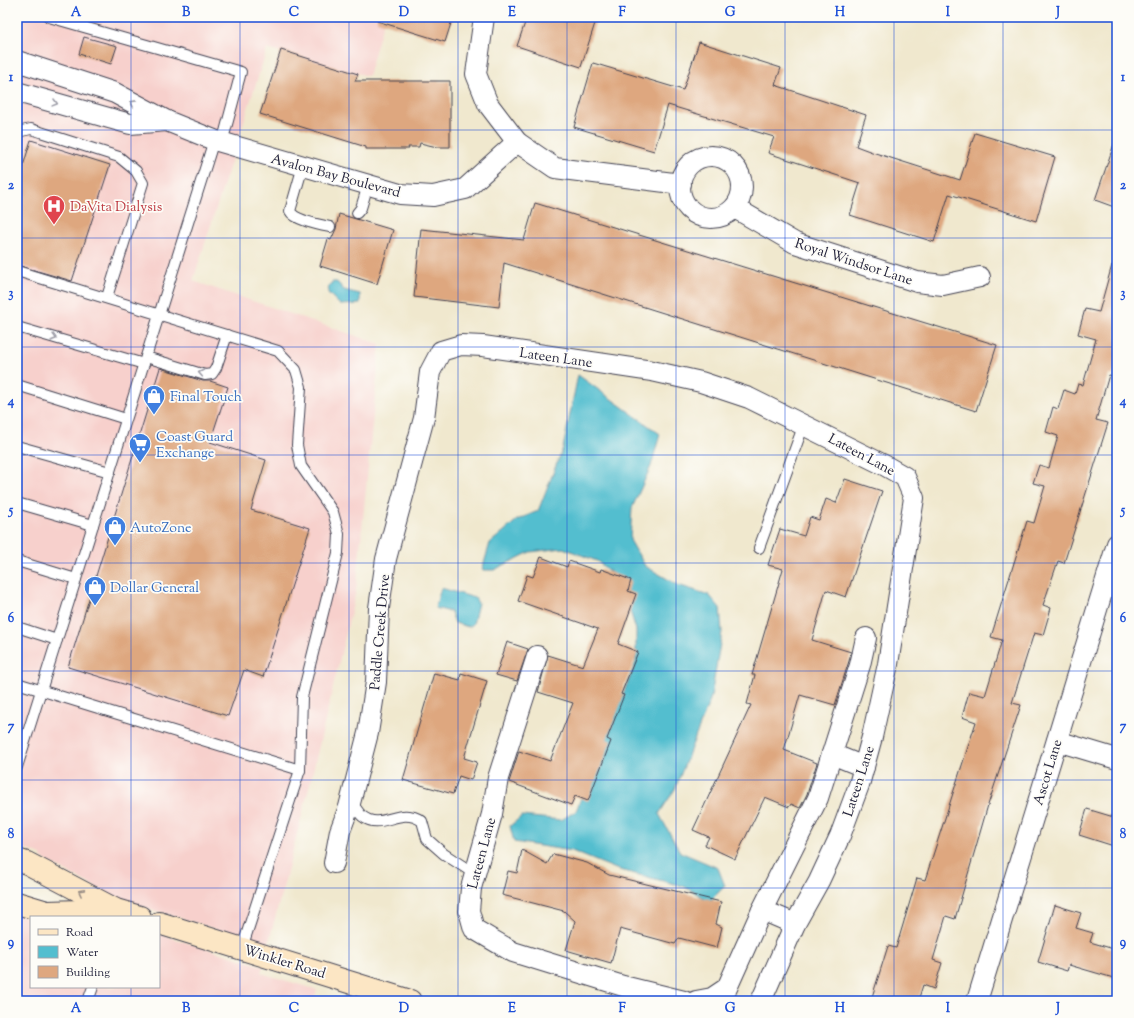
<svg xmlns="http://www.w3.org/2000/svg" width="1134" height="1018" viewBox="0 0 1134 1018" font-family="'Sorts Mill Goudy',serif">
	<rect width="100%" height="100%" fill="#fdfcf7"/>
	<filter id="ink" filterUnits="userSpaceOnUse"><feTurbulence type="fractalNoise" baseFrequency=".025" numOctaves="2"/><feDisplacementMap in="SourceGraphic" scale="8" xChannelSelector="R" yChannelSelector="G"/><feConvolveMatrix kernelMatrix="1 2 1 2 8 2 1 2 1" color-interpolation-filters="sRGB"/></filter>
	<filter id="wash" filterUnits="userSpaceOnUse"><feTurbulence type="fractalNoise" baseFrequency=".012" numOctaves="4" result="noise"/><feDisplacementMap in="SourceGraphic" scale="16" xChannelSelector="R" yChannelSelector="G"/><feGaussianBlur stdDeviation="0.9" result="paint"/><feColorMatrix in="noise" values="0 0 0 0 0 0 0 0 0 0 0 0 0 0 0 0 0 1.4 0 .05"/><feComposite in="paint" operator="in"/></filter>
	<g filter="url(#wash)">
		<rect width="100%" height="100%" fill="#f0e8ce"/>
		<!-- built -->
		<g fill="#f7d0cc">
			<path d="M 17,17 L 385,17 L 368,76 L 267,49 L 193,281 L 380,344 L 356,591 L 308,792 L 268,945 L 127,902 L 126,899 L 118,899 L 41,858 L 41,855 L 22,848 L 21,850 L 17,849 Z"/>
			<path d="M 17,914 L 31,918 L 31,987 L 159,987 L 159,934 L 263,966 L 261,973 L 317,990 L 313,1001 L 17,1001 Z"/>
		</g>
		<!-- water -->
		<g fill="#53becf" stroke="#3a7085">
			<path d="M 332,282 L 337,282 L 344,290 L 360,294 L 360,304 L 340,305 L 328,293 L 329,286 Z"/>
			<path d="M 578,375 L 660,434 L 651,466 L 632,508 L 630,540 L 645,566 L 678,585 L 709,595 L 720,608 L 722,632 L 711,697 L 675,789 L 659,814 L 680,852 L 718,868 L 725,886 L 710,901 L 683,886 L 616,869 L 572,851 L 514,842 L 510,826 L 522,816 L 561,820 L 576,811 L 636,662 L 636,630 L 621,581 L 597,561 L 563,548 L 530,552 L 494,570 L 482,570 L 490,543 L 517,520 L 538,511 L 563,448 Z"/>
			<path d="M 441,588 L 475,598 L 478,603 L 473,624 L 469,627 L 455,623 L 451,612 L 435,608 Z"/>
		</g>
		<g id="blocks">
			<!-- building -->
			<g fill="#dea77f">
				<path d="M 377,17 L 453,17 L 445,42 L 377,21 Z"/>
				<path d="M 527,17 L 597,17 L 581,67 L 517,46 Z"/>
				<path d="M 84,37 L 117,46 L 111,64 L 79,54 Z"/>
				<path d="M 699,42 L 781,68 L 775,85 L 866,115 L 856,146 L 872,152 L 960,180 L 975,133 L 1055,157 L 1036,221 L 949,194 L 934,242 L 850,215 L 860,183 L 768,153 L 774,137 L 668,105 L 654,151 L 574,127 L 593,63 L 683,90 Z"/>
				<path d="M 281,50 L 358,74 L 355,81 L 450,81 L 450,147 L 437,147 L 420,143 L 419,147 L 408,147 L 409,149 L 366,149 L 366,147 L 260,114 Z"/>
				<path d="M 31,140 L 110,165 L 72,281 L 17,265 L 17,186 Z"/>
				<path d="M 1114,144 L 1117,145 L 1117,208 L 1095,200 Z"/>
				<path d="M 535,203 L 997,345 L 976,411 L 504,263 L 499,307 L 414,297 L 421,229 L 524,240 Z"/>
				<path d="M 339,214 L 393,230 L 377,284 L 320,266 L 328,239 L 331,240 L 336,229 Z"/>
				<path d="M 1112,265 L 1117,265 L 1117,360 L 1113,376 L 1109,375 L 1096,420 L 1108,423 L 1064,563 L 1058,561 L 1043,605 L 1051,608 L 1043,635 L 1034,633 L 1021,674 L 1012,703 L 1021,705 L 988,805 L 955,919 L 946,916 L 933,960 L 942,963 L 934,989 L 923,985 L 918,1001 L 885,1001 L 872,997 L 888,946 L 896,948 L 917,878 L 925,880 L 976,722 L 962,717 L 969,692 L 985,696 L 1002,640 L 991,637 L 1027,521 L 1034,523 L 1045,486 L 1033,483 L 1039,465 L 1049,468 L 1058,436 L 1046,432 L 1053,407 L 1058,409 L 1064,390 L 1075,394 L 1078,384 L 1083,385 L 1096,339 L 1078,334 L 1085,309 L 1099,312 Z"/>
				<path d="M 160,368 L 203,381 L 210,381 L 228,387 L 210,442 L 266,460 L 251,510 L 310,528 L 263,677 L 244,670 L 228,716 L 68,667 Z"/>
				<path d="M 845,479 L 882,491 L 846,597 L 826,590 L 812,640 L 851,652 L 849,661 L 835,705 L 800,695 L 784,750 L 817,763 L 807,794 L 800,808 L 791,804 L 789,807 L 765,797 L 735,859 L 705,845 L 709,837 L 693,830 L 751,705 L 747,704 L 755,675 L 752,675 L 783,569 L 768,565 L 780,529 L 804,536 L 810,517 L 819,520 L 826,499 L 836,503 Z"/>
				<path d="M 541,557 L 567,567 L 569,561 L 600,572 L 601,569 L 631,580 L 628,591 L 636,594 L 618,644 L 638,652 L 621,694 L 624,695 L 607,739 L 611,741 L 588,801 L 575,796 L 571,805 L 509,782 L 519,751 L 550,761 L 573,703 L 538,692 L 548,655 L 583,666 L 598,629 L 518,601 L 527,575 L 533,577 Z"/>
				<path d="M 507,642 L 528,649 L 517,681 L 496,675 Z"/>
				<path d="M 434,673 L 460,680 L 461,673 L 487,681 L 464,758 L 477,762 L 471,780 L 459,776 L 453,794 L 403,780 Z"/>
				<path d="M 1087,809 L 1117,818 L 1117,847 L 1079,835 Z"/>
				<path d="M 522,850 L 547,864 L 553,854 L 587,863 L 609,875 L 721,902 L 716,924 L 722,927 L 717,948 L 679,938 L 675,944 L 620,929 L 611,963 L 566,950 L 575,921 L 564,911 L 502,895 L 508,871 L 517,873 Z"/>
				<path d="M 1055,905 L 1081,913 L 1076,928 L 1093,933 L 1090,942 L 1117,950 L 1117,979 L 1069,965 L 1067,971 L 1038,962 Z"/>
			</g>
		</g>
	</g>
	<g filter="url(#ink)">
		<use href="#blocks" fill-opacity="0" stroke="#414051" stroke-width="1"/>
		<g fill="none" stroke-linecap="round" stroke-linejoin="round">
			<!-- lane casing -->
			<g stroke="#414051" stroke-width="12">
				<g id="lane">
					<path d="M 49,17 L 241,72 L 222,143"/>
					<path d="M 17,132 L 31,129 L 119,157 L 136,171 L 143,183 L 107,297"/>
					<path d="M 303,166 L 290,211 C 294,220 320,225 330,227"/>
					<path d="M 357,213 L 361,208 L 368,185"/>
					<path d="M 17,271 L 278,351 L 296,370 L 301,387 L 297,445 L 301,466 L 333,512 L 339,534 L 338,553 L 302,697 L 300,770"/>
					<path d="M 17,327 L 144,364"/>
					<path d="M 146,357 L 205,375 L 212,374 L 216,368 L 227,335"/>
					<path d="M 17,385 L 126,419"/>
					<path d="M 17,446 L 110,472"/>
					<path d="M 17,503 L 93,525"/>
					<path d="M 759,548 L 804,424"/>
					<path d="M 17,561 L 76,579"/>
					<path d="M 17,627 L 57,640"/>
					<path d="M 17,683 L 300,770 L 242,948"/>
					<path d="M 17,767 L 214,140"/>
					<path d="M 350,801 C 354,805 358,812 362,816 C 382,832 399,805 422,821 L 427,839 L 444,854 L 475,874"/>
					<path d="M 88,1001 L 93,987"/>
				</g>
			</g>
			<!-- street casing -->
			<g stroke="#414051" stroke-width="22">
				<g id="street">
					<path d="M 484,17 L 476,74 L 488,104 L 517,142 L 555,168 L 681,184"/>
					<path d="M 17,61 L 115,93 L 167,121 L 214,140 L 400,194 L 433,196 L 465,189 L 517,142"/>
					<path d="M 17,92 L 130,124 L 167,121"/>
					<circle cx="711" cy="187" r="31"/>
					<path d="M 735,208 L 795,243 L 917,282 L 943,285 L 980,277"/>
					<path d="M 537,656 L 498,778 L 492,814 L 471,888 L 469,911 L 474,929 L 513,952 L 623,986 L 684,1001"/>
					<path d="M 1057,741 L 1117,759"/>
					<path d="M 832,754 L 864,767"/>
					<path d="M 334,863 L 340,831 L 349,807 L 368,733 L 376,682 L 379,608 L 386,559 L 424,418 L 430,372 L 441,351 L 461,345 L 483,346 L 652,371 L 701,382 L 749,398 L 884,465 L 905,477 L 914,498 L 888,664 L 872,737 L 859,785 L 840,836 L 819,881 L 795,924 L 761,1001"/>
					<path d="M 762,910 L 818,798 L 860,665 L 866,638"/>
					<path d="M 696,1001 L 712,998 L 727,988 L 762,910 L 795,924"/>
					<path d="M 977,1001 L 1117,544"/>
				</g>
			</g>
			<!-- secondary casing -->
			<g stroke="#414051" stroke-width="24">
				<g id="secondary">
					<path d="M 17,860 L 27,863 L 116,910 L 140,917"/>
					<path d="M 17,903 L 47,912 L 115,910"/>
					<path d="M 159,923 L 410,1001"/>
				</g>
			</g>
			<!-- lane -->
			<use href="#lane" stroke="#fff" stroke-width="10"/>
			<!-- street -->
			<use href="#street" stroke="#fff" stroke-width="20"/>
			<!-- secondary -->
			<use href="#secondary" stroke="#fce6c4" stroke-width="22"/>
		</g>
		<!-- one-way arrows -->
		<defs><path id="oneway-chevron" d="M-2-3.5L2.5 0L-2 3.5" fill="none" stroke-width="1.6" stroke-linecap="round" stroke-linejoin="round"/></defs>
		<g stroke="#9c9ca7">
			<use href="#oneway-chevron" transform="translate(55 103) rotate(15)"/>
			<use href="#oneway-chevron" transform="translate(133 103) rotate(-152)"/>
			<use href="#oneway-chevron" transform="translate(54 338) rotate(16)"/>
			<use href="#oneway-chevron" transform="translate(201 373) rotate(-169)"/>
		</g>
		<use stroke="#9a8e86" href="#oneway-chevron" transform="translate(81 892) rotate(-152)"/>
	</g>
	<!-- grid -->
	<path fill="none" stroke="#1d4ed8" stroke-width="1" stroke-opacity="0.55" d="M 131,17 L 131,917M 240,17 L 240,1001M 349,17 L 349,1001M 458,17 L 458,1001M 567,17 L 567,1001M 676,17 L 676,1001M 785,17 L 785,1001M 894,17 L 894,1001M 1003,17 L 1003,1001M 17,130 L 1117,130M 17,238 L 1117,238M 17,347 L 1117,347M 17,455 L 1117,455M 17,563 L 1117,563M 17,671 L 1117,671M 17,780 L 1117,780M 17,888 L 1117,888M 131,987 L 131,1001"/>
	<!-- icons -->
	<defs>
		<g id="hospital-pin" transform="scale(1.15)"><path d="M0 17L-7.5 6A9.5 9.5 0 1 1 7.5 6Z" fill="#e0444e" stroke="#fdfcf7"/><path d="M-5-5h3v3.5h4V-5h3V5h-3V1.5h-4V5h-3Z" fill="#fff"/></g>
		<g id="shop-pin" transform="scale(1.15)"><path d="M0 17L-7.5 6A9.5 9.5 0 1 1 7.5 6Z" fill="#3f7fe0" stroke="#fdfcf7"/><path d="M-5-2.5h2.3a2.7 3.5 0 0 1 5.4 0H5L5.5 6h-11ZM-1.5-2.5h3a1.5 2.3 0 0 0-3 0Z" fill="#fff"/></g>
		<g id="supermarket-pin" transform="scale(1.15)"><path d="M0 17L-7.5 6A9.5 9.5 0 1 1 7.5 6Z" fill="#3f7fe0" stroke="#fdfcf7"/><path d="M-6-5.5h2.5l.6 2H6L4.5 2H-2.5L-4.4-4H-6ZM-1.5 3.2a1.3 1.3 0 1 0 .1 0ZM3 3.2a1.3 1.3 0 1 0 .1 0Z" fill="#fff"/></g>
	</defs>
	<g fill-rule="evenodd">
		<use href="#hospital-pin" x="54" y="206"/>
		<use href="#shop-pin" x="154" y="396"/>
		<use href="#supermarket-pin" x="140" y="444"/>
		<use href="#shop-pin" x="115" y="527"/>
		<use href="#shop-pin" x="95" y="587"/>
	</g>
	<g text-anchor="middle" stroke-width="3.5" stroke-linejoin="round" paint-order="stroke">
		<!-- street labels -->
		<g font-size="14" fill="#22223b" stroke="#fdfcf7">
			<text transform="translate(336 175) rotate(15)" y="5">Avalon Bay Boulevard</text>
			<text transform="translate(854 261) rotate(18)" y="5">Royal Windsor Lane</text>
			<text transform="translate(556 357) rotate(8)" y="5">Lateen Lane</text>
			<text transform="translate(862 454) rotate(28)" y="5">Lateen Lane</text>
			<text transform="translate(379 632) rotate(-85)" y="5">Paddle Creek Drive</text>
			<text transform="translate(1047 772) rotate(-73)" y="5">Ascot Lane</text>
			<text transform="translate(858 781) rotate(-72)" y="5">Lateen Lane</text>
			<text transform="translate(481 853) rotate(-75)" y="5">Lateen Lane</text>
			<text transform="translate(285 961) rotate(17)" y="5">Winkler Road</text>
		</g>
		<!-- health labels -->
		<g font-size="14" fill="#be3a42" stroke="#fdfcf7" text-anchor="start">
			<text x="70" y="211">DaVita Dialysis</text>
		</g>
		<!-- shop labels -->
		<g font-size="14" fill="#366cbe" stroke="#fdfcf7" text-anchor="start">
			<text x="170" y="401">Final Touch</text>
			<text x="156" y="441">Coast Guard<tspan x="156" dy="16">Exchange</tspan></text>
			<text x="130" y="532">AutoZone</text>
			<text x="110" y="592">Dollar General</text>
		</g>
	</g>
	<!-- margin -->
	<rect width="1134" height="1018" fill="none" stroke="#fdfcf7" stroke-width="44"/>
	<!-- legend -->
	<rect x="30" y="916" width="130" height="72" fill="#fdfcf7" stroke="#a5a5ac"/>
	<rect x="38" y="929" width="20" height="6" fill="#fce6c4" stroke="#a5a5ac"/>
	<text x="66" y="936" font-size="12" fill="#22223b">Road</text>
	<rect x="38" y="946" width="20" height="12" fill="#53becf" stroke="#a5a5ac"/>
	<text x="66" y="956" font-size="12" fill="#22223b">Water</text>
	<rect x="38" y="966" width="20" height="12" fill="#dea77f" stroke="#a5a5ac"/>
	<text x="66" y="976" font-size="12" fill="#22223b">Building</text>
	<rect x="22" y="22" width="1090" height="974" fill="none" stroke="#1d4ed8" stroke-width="1.5"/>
	<g font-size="13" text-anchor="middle" font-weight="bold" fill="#1d4ed8">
		<text x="76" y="16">A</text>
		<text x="186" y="16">B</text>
		<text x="294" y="16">C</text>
		<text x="404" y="16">D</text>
		<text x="512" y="16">E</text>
		<text x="622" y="16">F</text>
		<text x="730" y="16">G</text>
		<text x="840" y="16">H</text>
		<text x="948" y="16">I</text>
		<text x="1058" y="16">J</text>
		<text x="11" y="81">1</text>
		<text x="1123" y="81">1</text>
		<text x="11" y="189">2</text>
		<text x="1123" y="189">2</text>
		<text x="11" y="297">3</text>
		<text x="1123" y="297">3</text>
		<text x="11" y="405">4</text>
		<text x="1123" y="405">4</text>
		<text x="11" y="514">5</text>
		<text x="1123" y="514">5</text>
		<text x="11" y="622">6</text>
		<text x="1123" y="622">6</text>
		<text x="11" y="730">7</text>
		<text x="1123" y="730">7</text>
		<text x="11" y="838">8</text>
		<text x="1123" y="838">8</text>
		<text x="11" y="946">9</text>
		<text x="1123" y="946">9</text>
		<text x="76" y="1012">A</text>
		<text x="186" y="1012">B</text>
		<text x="294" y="1012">C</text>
		<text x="404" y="1012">D</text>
		<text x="512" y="1012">E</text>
		<text x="622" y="1012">F</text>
		<text x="730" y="1012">G</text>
		<text x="840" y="1012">H</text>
		<text x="948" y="1012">I</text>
		<text x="1058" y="1012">J</text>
	</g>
</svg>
